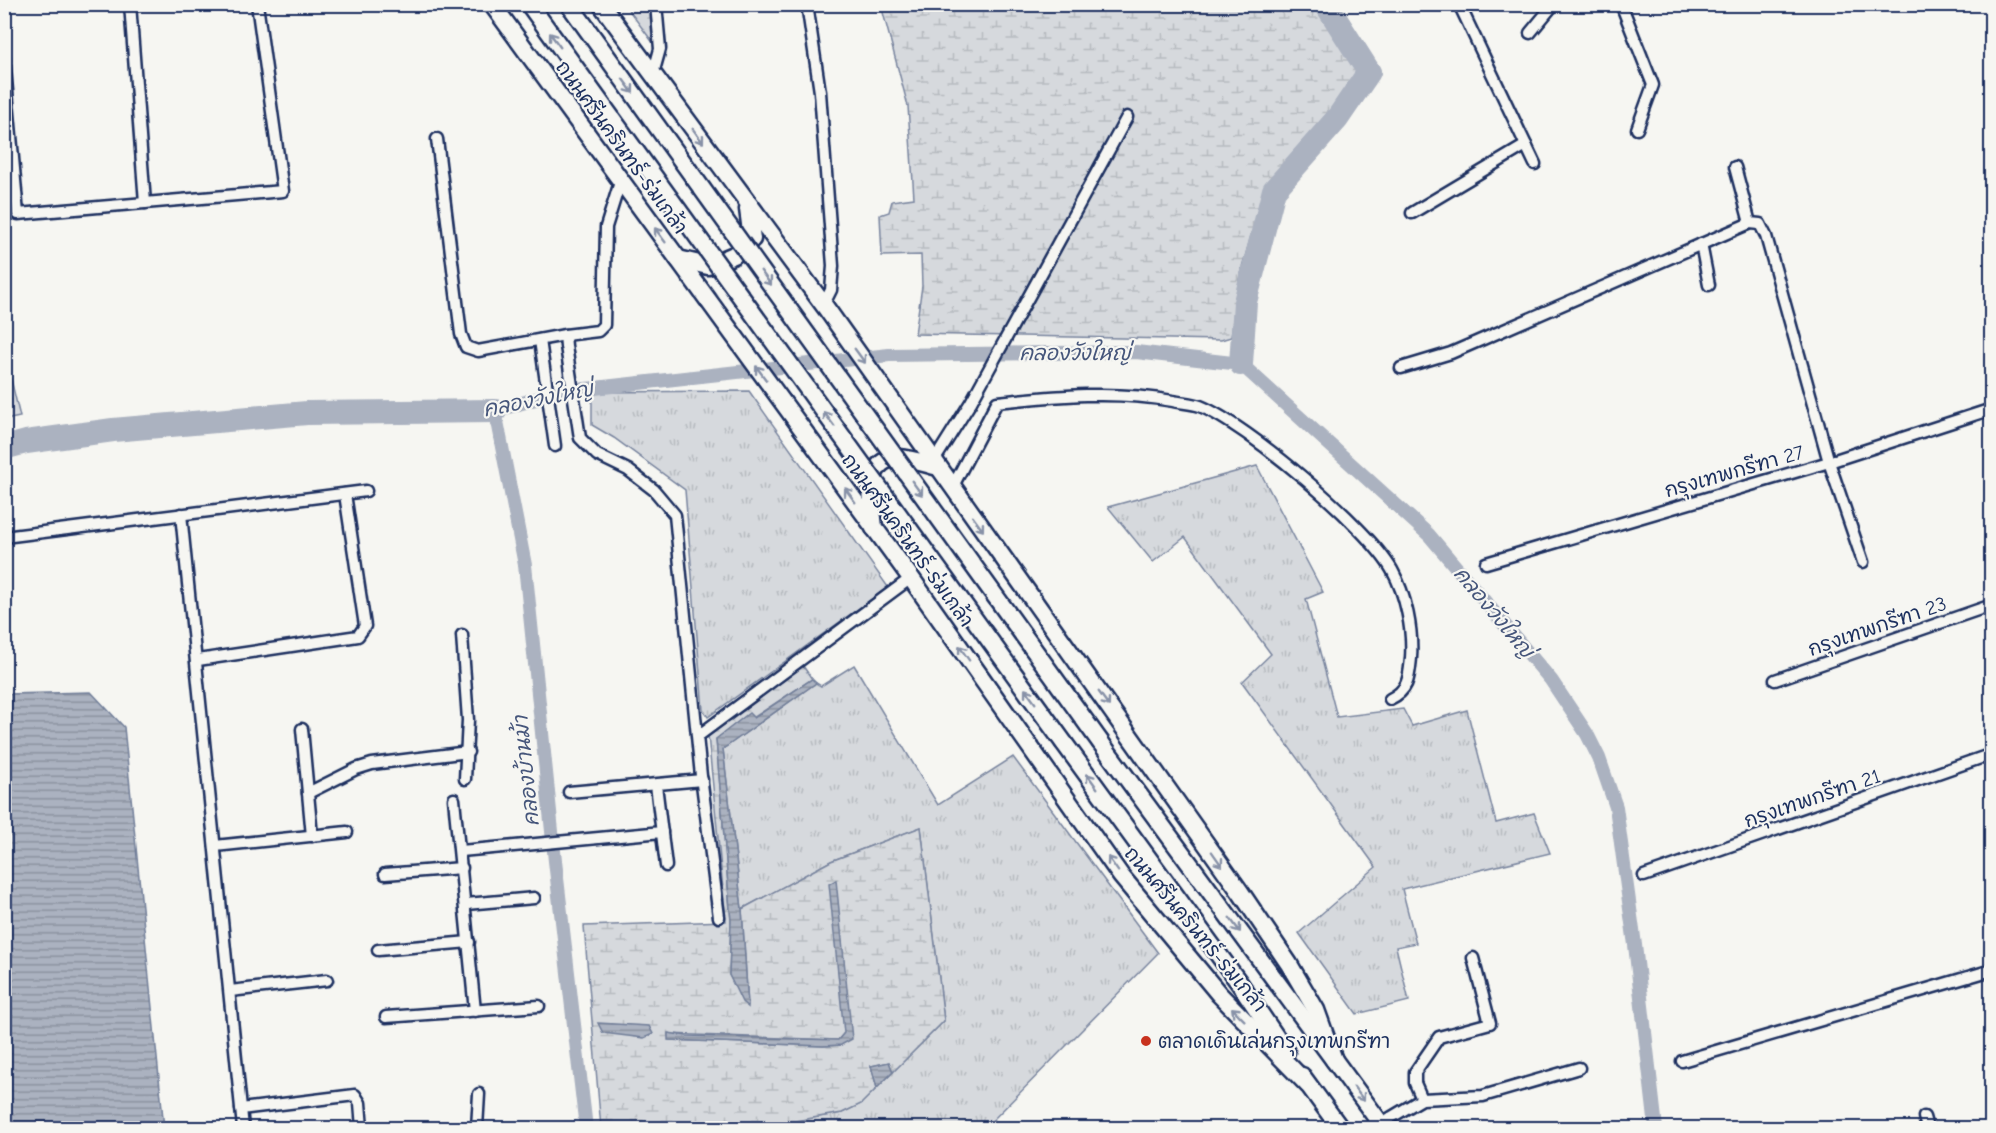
<svg xmlns="http://www.w3.org/2000/svg" width="1996" height="1133" viewBox="0 0 1996 1133" font-family="'Comic Neue','Playpen Sans Thai',sans-serif">
	<defs>
		<pattern id="grass-tufts" width="24" height="20" patternUnits="userSpaceOnUse" patternTransform="scale(1.5)"><rect width="24" height="20" fill="#d6d9dd"/><path d="M3 7l-1-3M5 7V3M7 7l1-3M15 17l-1-3M17 17v-4M19 17l1-3" fill="none" stroke="#b7bbc0"/></pattern>
		<pattern id="forest-firs" width="22" height="20" patternUnits="userSpaceOnUse" patternTransform="scale(1.5)"><rect width="22" height="20" fill="#d6d9dd"/><path d="M5 1l3.5 6h-7zM16 11l3.5 6h-7z" fill="#b7bbc0"/></pattern>
		<pattern id="wetland-marsh" width="20" height="14" patternUnits="userSpaceOnUse" patternTransform="scale(1.5)"><rect width="20" height="14" fill="#d6d9dd"/><path d="M1 5h8M5 5V1M11 12h8M15 12V8" fill="none" stroke="#b7bbc0"/></pattern>
		<pattern id="water-rules" width="6" height="5" patternUnits="userSpaceOnUse" patternTransform="scale(1.5)"><rect width="6" height="5" fill="#abb2c0"/><path d="M0 2.5h6" fill="none" stroke="#8a919f"/></pattern>
	</defs>
	<rect width="100%" height="100%" fill="#f6f6f2"/>
	<filter id="ink" filterUnits="userSpaceOnUse"><feTurbulence type="fractalNoise" baseFrequency=".0167" numOctaves="2"/><feDisplacementMap in="SourceGraphic" scale="12" xChannelSelector="R" yChannelSelector="G"/><feConvolveMatrix kernelMatrix="1 2 1 2 8 2 1 2 1" color-interpolation-filters="sRGB"/></filter>
	<g filter="url(#ink)">
		<!-- grass -->
		<g fill="url(#grass-tufts)" stroke="#78849e" stroke-width="1.5">
			<path d="M 749,391 L 888,587 L 708,717 L 703,710 L 685,490 L 614,438 L 592,425 L 592,392 Z"/>
			<path d="M 1257,466 L 1323,592 L 1306,599 L 1337,717 L 1403,709 L 1412,726 L 1467,710 L 1496,823 L 1534,813 L 1550,853 L 1402,889 L 1416,943 L 1396,947 L 1409,1001 L 1357,1014 L 1299,933 L 1376,867 L 1242,682 L 1271,654 L 1185,537 L 1153,562 L 1108,507 Z"/>
			<path d="M 854,665 L 938,805 L 1013,757 L 1158,953 L 985,1128 L 753,1128 L 842,1113 L 861,1104 L 944,1021 L 921,827 L 831,861 L 742,909 L 723,749 L 816,683 L 821,686 Z"/>
		</g>
		<!-- forest -->
		<path fill="url(#forest-firs)" stroke="#78849e" stroke-width="1.5" d="M 10,375 L 20,417 L 5,420 L 5,376 Z"/>
		<!-- wetland -->
		<g fill="url(#wetland-marsh)" stroke="#78849e" stroke-width="1.5" fill-rule="evenodd">
			<path d="M 625,5 L 650,5 L 654,44 Z"/>
			<path d="M 881,5 L 1319,5 L 1357,63 L 1361,75 L 1286,161 L 1264,191 L 1240,274 L 1231,337 L 1221,340 L 915,334 L 922,286 L 921,255 L 882,256 L 880,215 L 889,212 L 892,201 L 914,198 L 908,106 Z"/>
			<path d="M 803,666 L 812,679 L 753,718 L 749,714 L 716,739 L 731,921 L 729,975 L 748,1006 L 742,909 L 831,861 L 921,827 L 944,1021 L 893,1072 L 889,1062 L 871,1066 L 877,1088 L 861,1104 L 842,1113 L 753,1128 L 601,1128 L 584,926 L 726,921 L 708,735 ZM 844,1033 L 841,1045 L 823,1046 L 669,1040 L 668,1034 L 838,1040 Z"/>
		</g>
		<!-- water -->
		<g fill="url(#water-rules)" stroke="#717e99" stroke-width="1.5">
			<path d="M 812,679 L 816,683 L 723,749 L 742,909 L 748,1007 L 742,1002 L 729,975 L 731,921 L 716,739 L 749,713 L 754,718 Z"/>
			<path d="M 91,692 L 124,727 L 164,1128 L 5,1128 L 5,694 Z"/>
			<path d="M 836,880 L 852,1039 L 841,1045 L 823,1046 L 668,1040 L 668,1033 L 687,1036 L 838,1040 L 844,1033 L 829,884 Z"/>
			<path d="M 598,1023 L 649,1026 L 653,1034 L 644,1038 L 603,1033 Z"/>
			<path d="M 889,1062 L 893,1072 L 877,1088 L 871,1066 Z"/>
		</g>
		<g fill="none" stroke-linecap="round" stroke-linejoin="round">
			<!-- canal -->
			<path stroke="#abb2c0" stroke-width="14" d="M 586,1128 L 555,861 L 525,565 L 495,411 L 559,392 L 889,355 L 1136,352 L 1241,364 L 1429,535 L 1551,680 L 1587,734 L 1599,758 L 1616,807 L 1635,945 L 1656,1128"/>
			<!-- river -->
			<g stroke="#abb2c0" stroke-width="24">
				<path d="M 1241,364 L 1245,302 L 1274,190 L 1337,119 L 1369,72 L 1326,4"/>
				<path d="M 4,448 L 26,442 L 113,430 L 307,413 L 495,411"/>
			</g>
			<!-- street casing -->
			<g stroke="#1b2f5e" stroke-width="15">
				<g id="street">
					<path d="M 130,4 L 145,203"/>
					<path d="M 807,4 L 820,92 L 833,266 L 831,290 L 823,306"/>
					<path d="M 1459,4 L 1535,164"/>
					<path d="M 1621,4 L 1653,85 L 1637,129"/>
					<path d="M 1530,33 L 1554,4"/>
					<path d="M 4,57 L 18,214 L 283,191 L 257,4"/>
					<path d="M 653,74 L 660,49 L 656,4"/>
					<path d="M 437,139 L 461,334 L 466,347 L 478,351 L 565,335"/>
					<path d="M 1735,167 L 1750,223"/>
					<path d="M 620,182 L 606,227 L 604,325 L 598,331 L 565,335 L 566,346 L 580,438 L 597,455 L 628,470 L 654,490 L 675,515 L 701,776 L 719,917"/>
					<path d="M 1412,213 L 1526,145"/>
					<path d="M 1701,244 L 1709,285"/>
					<path d="M 540,340 L 555,446"/>
					<path d="M 1401,368 L 1451,353 L 1750,223 L 1760,224 L 1766,236 L 1829,462 L 1863,562"/>
					<path d="M 934,461 L 971,402 L 1127,117"/>
					<path d="M 952,488 L 997,402 C 1056,396 1114,390 1173,401 C 1182,403 1192,403 1200,406 C 1247,425 1367,526 1392,570 C 1406,595 1413,630 1411,658 C 1409,677 1409,690 1390,699"/>
					<path d="M 181,514 L 243,1128"/>
					<path d="M 4,537 L 366,491"/>
					<path d="M 1486,563 L 1829,462 L 1992,409"/>
					<path d="M 462,635 L 468,720 L 465,779"/>
					<path d="M 198,660 L 358,636 L 365,626 L 345,494"/>
					<path d="M 1775,680 L 1992,605"/>
					<path d="M 302,729 L 312,836"/>
					<path d="M 698,736 L 911,578"/>
					<path d="M 656,785 L 666,866"/>
					<path d="M 569,792 L 702,780"/>
					<path d="M 308,793 L 356,769 L 372,764 L 468,752"/>
					<path d="M 454,799 L 475,1011"/>
					<path d="M 215,846 L 347,832"/>
					<path d="M 461,851 L 662,832"/>
					<path d="M 385,874 L 462,868"/>
					<path d="M 1644,876 L 1992,754"/>
					<path d="M 466,904 L 534,898"/>
					<path d="M 378,950 L 469,942"/>
					<path d="M 230,991 L 327,980"/>
					<path d="M 386,1017 L 539,1006"/>
					<path d="M 1682,1061 L 1992,970"/>
					<path d="M 1422,1099 L 1415,1083 L 1415,1072 L 1439,1037 L 1490,1023 L 1473,958"/>
					<path d="M 241,1109 L 355,1095 L 360,1103 L 362,1128"/>
					<path d="M 1924,1117 L 1927,1128"/>
					<path d="M 1380,1124 L 1422,1099 L 1483,1096 L 1579,1068"/>
					<path d="M 477,1128 L 479,1094"/>
				</g>
			</g>
			<!-- primary casing -->
			<g stroke="#1b2f5e" stroke-width="21">
				<g id="primary">
					<path d="M 492,4 L 911,578 L 1121,876 L 1219,994 L 1308,1085"/>
					<path d="M 601,4 L 826,308 L 1241,893 L 1289,964 L 1316,1010 L 1334,1060"/>
					<path d="M 678,259 L 708,266 L 734,255 L 752,239 L 748,209"/>
					<path d="M 874,528 C 872,506 862,456 900,458 C 913,459 926,464 938,467"/>
					<path d="M 1064,743 L 1240,984 L 1286,1052"/>
					<path d="M 1101,743 L 1384,1128"/>
					<path d="M 1302,1076 L 1340,1128"/>
				</g>
			</g>
			<!-- street -->
			<use href="#street" stroke="#f6f6f2" stroke-width="10"/>
			<!-- primary -->
			<use href="#primary" stroke="#f6f6f2" stroke-width="16"/>
			<!-- primary-bridge casing -->
			<g stroke="#1b2f5e" stroke-width="21" stroke-linecap="butt">
				<g id="primary-bridge">
					<path d="M 529,4 L 1064,743"/>
					<path d="M 569,4 L 1101,743"/>
				</g>
			</g>
			<!-- primary-bridge -->
			<use href="#primary-bridge" stroke="#f6f6f2" stroke-width="16"/>
		</g>
		<!-- one-way arrows -->
		<defs><path id="oneway-shaft" d="M-6 0H5M1.5-3L5.5 0L1.5 3" fill="none" stroke-width="1.6" stroke-linecap="round" stroke-linejoin="round" transform="scale(1.5)"/></defs>
		<g stroke="#8892a8">
			<use href="#oneway-shaft" transform="translate(555 40) rotate(-126)"/>
			<use href="#oneway-shaft" transform="translate(628 86) rotate(54)"/>
			<use href="#oneway-shaft" transform="translate(698 136) rotate(54)"/>
			<use href="#oneway-shaft" transform="translate(660 235) rotate(-127)"/>
			<use href="#oneway-shaft" transform="translate(766 278) rotate(54)"/>
			<use href="#oneway-shaft" transform="translate(860 356) rotate(54)"/>
			<use href="#oneway-shaft" transform="translate(761 373) rotate(-126)"/>
			<use href="#oneway-shaft" transform="translate(829 419) rotate(-126)"/>
			<use href="#oneway-shaft" transform="translate(917 488) rotate(54)"/>
			<use href="#oneway-shaft" transform="translate(850 495) rotate(-126)"/>
			<use href="#oneway-shaft" transform="translate(978 524) rotate(54)"/>
			<use href="#oneway-shaft" transform="translate(964 653) rotate(-125)"/>
			<use href="#oneway-shaft" transform="translate(1030 696) rotate(-126)"/>
			<use href="#oneway-shaft" transform="translate(1104 699) rotate(54)"/>
			<use href="#oneway-shaft" transform="translate(1092 781) rotate(-126)"/>
			<use href="#oneway-shaft" transform="translate(1217 859) rotate(55)"/>
			<use href="#oneway-shaft" transform="translate(1113 864) rotate(-125)"/>
			<use href="#oneway-shaft" transform="translate(1235 925) rotate(54)"/>
			<use href="#oneway-shaft" transform="translate(1238 1014) rotate(-135)"/>
			<use href="#oneway-shaft" transform="translate(1359 1094) rotate(54)"/>
		</g>
	</g>
	<!-- markers -->
	<circle fill="#c8321e" stroke="#f6f6f2" stroke-width="2" cx="1146" cy="1041" r="6"/>
	<g text-anchor="middle" stroke-width="4.5" stroke-linejoin="round" paint-order="stroke">
		<!-- street labels -->
		<g font-size="20" fill="#1b2f5e" stroke="#f6f6f2">
			<text transform="translate(622 147) rotate(54)" y="7">ถนนศรีนครินทร์-ร่มเกล้า</text>
			<text transform="translate(1734 471) rotate(-16)" y="7">กรุงเทพกรีฑา 27</text>
			<text transform="translate(908 540) rotate(54)" y="7">ถนนศรีนครินทร์-ร่มเกล้า</text>
			<text transform="translate(1877 626) rotate(-19)" y="7">กรุงเทพกรีฑา 23</text>
			<text transform="translate(1812 798) rotate(-19)" y="7">กรุงเทพกรีฑา 21</text>
			<text transform="translate(1196 929) rotate(50)" y="7">ถนนศรีนครินทร์-ร่มเกล้า</text>
		</g>
		<!-- poi labels -->
		<g font-size="20" fill="#1b2f5e" stroke="#f6f6f2" text-anchor="start">
			<text x="1158" y="1048">ตลาดเดินเล่นกรุงเทพกรีฑา</text>
		</g>
		<!-- water labels -->
		<g font-size="21" font-style="italic" fill="#46567b" stroke="#f6f6f2">
			<text x="1075" y="360">คลองวังใหญ่</text>
			<text transform="translate(538 399) rotate(-11)" y="7">คลองวังใหญ่</text>
			<text transform="translate(1494 612) rotate(50)" y="7">คลองวังใหญ่</text>
			<text transform="translate(526 771) rotate(-96)" y="7">คลองบ้านม้า</text>
		</g>
	</g>
	<!-- margin -->
	<rect width="1996" height="1133" fill="none" stroke="#f6f6f2" stroke-width="24"/>
	<rect x="12" y="12" width="1972" height="1109" fill="none" stroke="#1b2f5e" stroke-width="2" filter="url(#ink)"/>
</svg>
